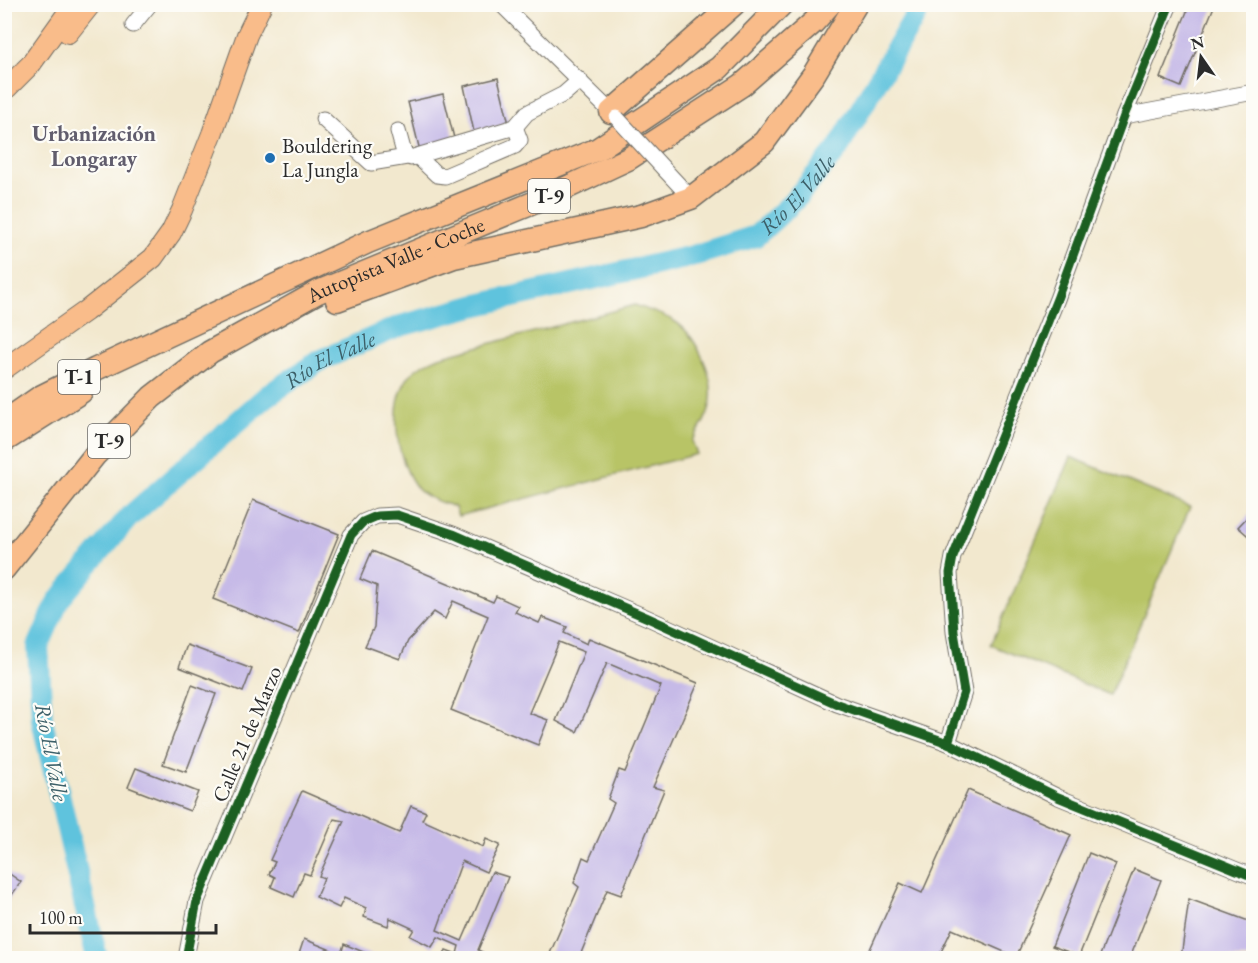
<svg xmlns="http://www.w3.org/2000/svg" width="1258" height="963" viewBox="0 0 1258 963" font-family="'EB Garamond',serif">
	<rect width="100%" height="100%" fill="#fdfcf7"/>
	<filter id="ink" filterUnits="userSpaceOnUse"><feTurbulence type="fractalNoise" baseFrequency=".0167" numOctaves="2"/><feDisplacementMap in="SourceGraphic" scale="12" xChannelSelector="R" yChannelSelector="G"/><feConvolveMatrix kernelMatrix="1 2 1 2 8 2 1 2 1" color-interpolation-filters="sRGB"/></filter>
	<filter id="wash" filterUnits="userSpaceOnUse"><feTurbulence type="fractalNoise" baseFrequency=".008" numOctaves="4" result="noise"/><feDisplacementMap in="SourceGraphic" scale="24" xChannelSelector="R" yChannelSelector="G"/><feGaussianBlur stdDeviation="1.35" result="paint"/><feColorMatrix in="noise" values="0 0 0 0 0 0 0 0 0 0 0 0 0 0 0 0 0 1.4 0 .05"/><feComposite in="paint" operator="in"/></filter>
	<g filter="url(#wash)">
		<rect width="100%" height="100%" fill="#f2e8ce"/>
		<!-- green -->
		<g fill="#b8c466" stroke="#727848" stroke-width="1.5">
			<path d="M 635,305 C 647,310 663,314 674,321 C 695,333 714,375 711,399 C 710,414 700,429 692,441 L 697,454 L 458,516 L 455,507 C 444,503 425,498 418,489 C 395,461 386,397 414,371 C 420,365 431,361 439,357 Z"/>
			<path d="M 1071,457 L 1190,507 L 1110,695 L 991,645 Z"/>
		</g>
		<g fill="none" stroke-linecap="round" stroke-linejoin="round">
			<!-- river -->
			<path stroke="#5fc3dd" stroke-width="22" id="s1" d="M 97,958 L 42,720 L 38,647 L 58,601 L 129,517 L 267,396 L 319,361 L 400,326 L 473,306 L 693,256 L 756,236 L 792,203 L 837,150 L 922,4"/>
		</g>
		<g id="blocks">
			<!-- building -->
			<g fill="#c6bae7">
				<path d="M 1190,4 L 1215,4 L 1181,87 L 1160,78 Z"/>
				<path d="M 498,78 L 509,124 L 474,132 L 464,86 Z"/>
				<path d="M 443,94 L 455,142 L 420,151 L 408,102 Z"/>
				<path d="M 253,500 L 339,534 L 299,633 L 213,599 Z"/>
				<path d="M 1254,510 L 1254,541 L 1238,527 Z"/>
				<path d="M 372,551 L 493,602 L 496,596 L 518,606 L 515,612 L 539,623 L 542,617 L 567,627 L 564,633 L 587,644 L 589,638 L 698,683 L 653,787 L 664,790 L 621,895 L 607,890 L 579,958 L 548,958 L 579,887 L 574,883 L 583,857 L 589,860 L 614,803 L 608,799 L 619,770 L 625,772 L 661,686 L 607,663 L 577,732 L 556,721 L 584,652 L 559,642 L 529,713 L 548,720 L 538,745 L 451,710 L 488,616 L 453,601 L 445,619 L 434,612 L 408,641 L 400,659 L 365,646 L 374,627 L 377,586 L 360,579 Z"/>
				<path d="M 187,645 L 252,669 L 243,692 L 179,667 Z"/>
				<path d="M 192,685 L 216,694 L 186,772 L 163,764 Z"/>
				<path d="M 136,768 L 198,792 L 190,811 L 128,787 Z"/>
				<path d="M 968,790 L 1071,835 L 1016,957 L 952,929 L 938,958 L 866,958 L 900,883 L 922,893 Z"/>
				<path d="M 302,791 L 399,833 L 411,806 L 426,812 L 422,820 L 483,847 L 486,839 L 500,845 L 486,872 L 462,861 L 437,930 L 462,941 L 492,872 L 508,877 L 478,950 L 494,958 L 443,958 L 446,950 L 457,954 L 459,946 L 438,937 L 432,947 L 410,936 L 414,929 L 390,918 L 388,926 L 364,917 L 366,908 L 344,898 L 339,908 L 316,897 L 324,878 L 319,876 L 344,821 L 334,819 L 310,875 L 304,873 L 294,897 L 271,887 L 275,877 L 269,874 L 275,862 L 270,860 Z"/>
				<path d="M 1089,853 L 1116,864 L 1079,956 L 1052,946 Z"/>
				<path d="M 1134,869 L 1161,880 L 1130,958 L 1099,958 Z"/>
				<path d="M 4,870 L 21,882 L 4,906 Z"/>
				<path d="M 1189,899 L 1254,923 L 1254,958 L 1181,958 Z"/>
				<path d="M 304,939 L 341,954 L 344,944 L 378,958 L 311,958 L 299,954 Z"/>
			</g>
		</g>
	</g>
	<g filter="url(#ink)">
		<use href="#blocks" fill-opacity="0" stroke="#716d64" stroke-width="1.5"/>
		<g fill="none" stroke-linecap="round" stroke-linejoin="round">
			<!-- minor casing -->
			<g stroke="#716d64" stroke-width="17">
				<g id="minor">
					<path d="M 501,4 L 617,118"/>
					<path d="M 133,25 L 150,4"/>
					<path d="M 1124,116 L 1254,92"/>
					<path d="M 323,119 L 371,163 L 407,157"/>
					<path d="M 398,131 L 404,153 L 411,158 L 417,156 L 515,127 L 527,113 L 564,94 L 580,80"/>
					<path d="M 417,156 L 437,175 L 445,176 L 515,146 L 520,140 L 515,127"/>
					<path d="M 664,169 L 691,198"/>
					<path d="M 948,743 L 964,692 L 954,632 L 950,573 L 953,557 L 1057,299 L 1124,116 L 1170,4"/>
					<path d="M 186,958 L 197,901 L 351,535 L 363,522 L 377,516 L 397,515 L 453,534 L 648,618 L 837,704 L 948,743 L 1058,797 L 1254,877"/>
				</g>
			</g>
			<!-- major casing -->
			<g stroke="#716d64" stroke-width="22">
				<g id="major">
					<path d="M 68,33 L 91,4"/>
					<path d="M 4,91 L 31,64 L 74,4"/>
					<path d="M 4,369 L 86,311 L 153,258 L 171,233 L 182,210 L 212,134 L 247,35 L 262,4"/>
				</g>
			</g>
			<!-- highway casing -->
			<g stroke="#716d64" stroke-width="25">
				<g id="highway">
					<path d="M 611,112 L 734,4"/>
					<path d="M 337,300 L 454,257 L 641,216 L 691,198 L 764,142 L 814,74 L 856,4"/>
					<path d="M 4,422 L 40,397 L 96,369 L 368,242 L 598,149 L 719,68 L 782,4"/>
					<path d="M 4,441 L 81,392"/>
					<path id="s2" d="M 4,569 L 95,455 L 152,397 L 210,352 L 318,292 L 538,201 L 628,159 L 742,85 L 814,22 L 830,4"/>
				</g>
			</g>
			<!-- minor -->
			<use href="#minor" stroke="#fff" stroke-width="15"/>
			<!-- major -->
			<use href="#major" stroke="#f9bc8a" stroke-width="20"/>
			<!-- highway -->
			<use href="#highway" stroke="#f9bc8a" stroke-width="22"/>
			<!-- minor-bridge casing -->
			<g stroke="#716d64" stroke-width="17" stroke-linecap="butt">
				<path id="minor-bridge" d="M 617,118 L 664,169"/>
			</g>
			<!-- minor-bridge -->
			<use href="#minor-bridge" stroke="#fff" stroke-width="15"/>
			<!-- cycleway casing -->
			<g stroke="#fdfcf7" stroke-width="13">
				<g id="cycleway">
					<path d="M 948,743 L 964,692 L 954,632 L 950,573 L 953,557 L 1057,299 L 1124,116 L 1170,4"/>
					<path d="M 186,958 L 197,901 L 351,535 L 363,522 L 377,516 L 397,515 L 453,534 L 648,618 L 837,704 L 948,743 L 1058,797 L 1254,877"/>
				</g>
			</g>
			<!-- cycleway -->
			<use href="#cycleway" stroke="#1b5e20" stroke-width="9"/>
		</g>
	</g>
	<!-- markers -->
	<circle fill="#1f6fb2" stroke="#fdfcf7" stroke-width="2" cx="270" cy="158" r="6"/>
	<g text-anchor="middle" stroke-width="4.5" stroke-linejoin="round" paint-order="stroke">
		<!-- shield labels -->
		<g fill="#fdfcf7" stroke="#6a6a68" stroke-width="1.5">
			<rect x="528" y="179" width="42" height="34" rx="4.5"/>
			<rect x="58" y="360" width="42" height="34" rx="4.5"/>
			<rect x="88" y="424" width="42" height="34" rx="4.5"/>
		</g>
		<g font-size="20" font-weight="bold" fill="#2b2b2b">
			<text x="549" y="203">T-9</text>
			<text x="79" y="384">T-1</text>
			<text x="109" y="448">T-9</text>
		</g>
		<!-- poi labels -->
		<g font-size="21" fill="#2b2b2b" stroke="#fdfcf7" text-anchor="start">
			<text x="282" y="153">Bouldering<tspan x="282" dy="24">La Jungla</tspan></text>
		</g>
		<!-- street labels -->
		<g font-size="21" fill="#2b2b2b" stroke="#fdfcf7">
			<text dy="7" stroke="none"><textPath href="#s2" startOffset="508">Autopista Valle - Coche</textPath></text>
			<text transform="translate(247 734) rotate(-67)" y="7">Calle 21 de Marzo</text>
		</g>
		<!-- neighbourhood labels -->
		<g font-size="22" font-weight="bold" fill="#615d6d" stroke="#fdfcf7">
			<text x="94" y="141">Urbanización<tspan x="94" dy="25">Longaray</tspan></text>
		</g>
		<!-- water labels -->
		<g font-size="22" font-style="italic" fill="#3d6069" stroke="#fdfcf7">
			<text dy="8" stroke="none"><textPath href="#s1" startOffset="1238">Río El Valle</textPath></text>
			<text dy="8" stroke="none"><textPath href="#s1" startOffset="734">Río El Valle</textPath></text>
			<text transform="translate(52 752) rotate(79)" y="8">Río El Valle</text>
		</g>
	</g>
	<!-- margin -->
	<rect width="1258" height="963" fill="none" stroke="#fdfcf7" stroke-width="24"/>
	<!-- north arrow -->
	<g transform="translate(1201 57) rotate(346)" stroke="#fdfcf7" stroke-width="4.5" paint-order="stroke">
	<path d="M0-4.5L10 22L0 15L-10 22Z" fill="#2b2b2b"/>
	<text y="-9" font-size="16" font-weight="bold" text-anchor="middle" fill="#2b2b2b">N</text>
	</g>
	<!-- scale -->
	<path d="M30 924v9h186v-9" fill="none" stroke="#2b2b2b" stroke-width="3"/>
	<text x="39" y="924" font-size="18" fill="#2b2b2b" stroke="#fdfcf7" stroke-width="4.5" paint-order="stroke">100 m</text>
</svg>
